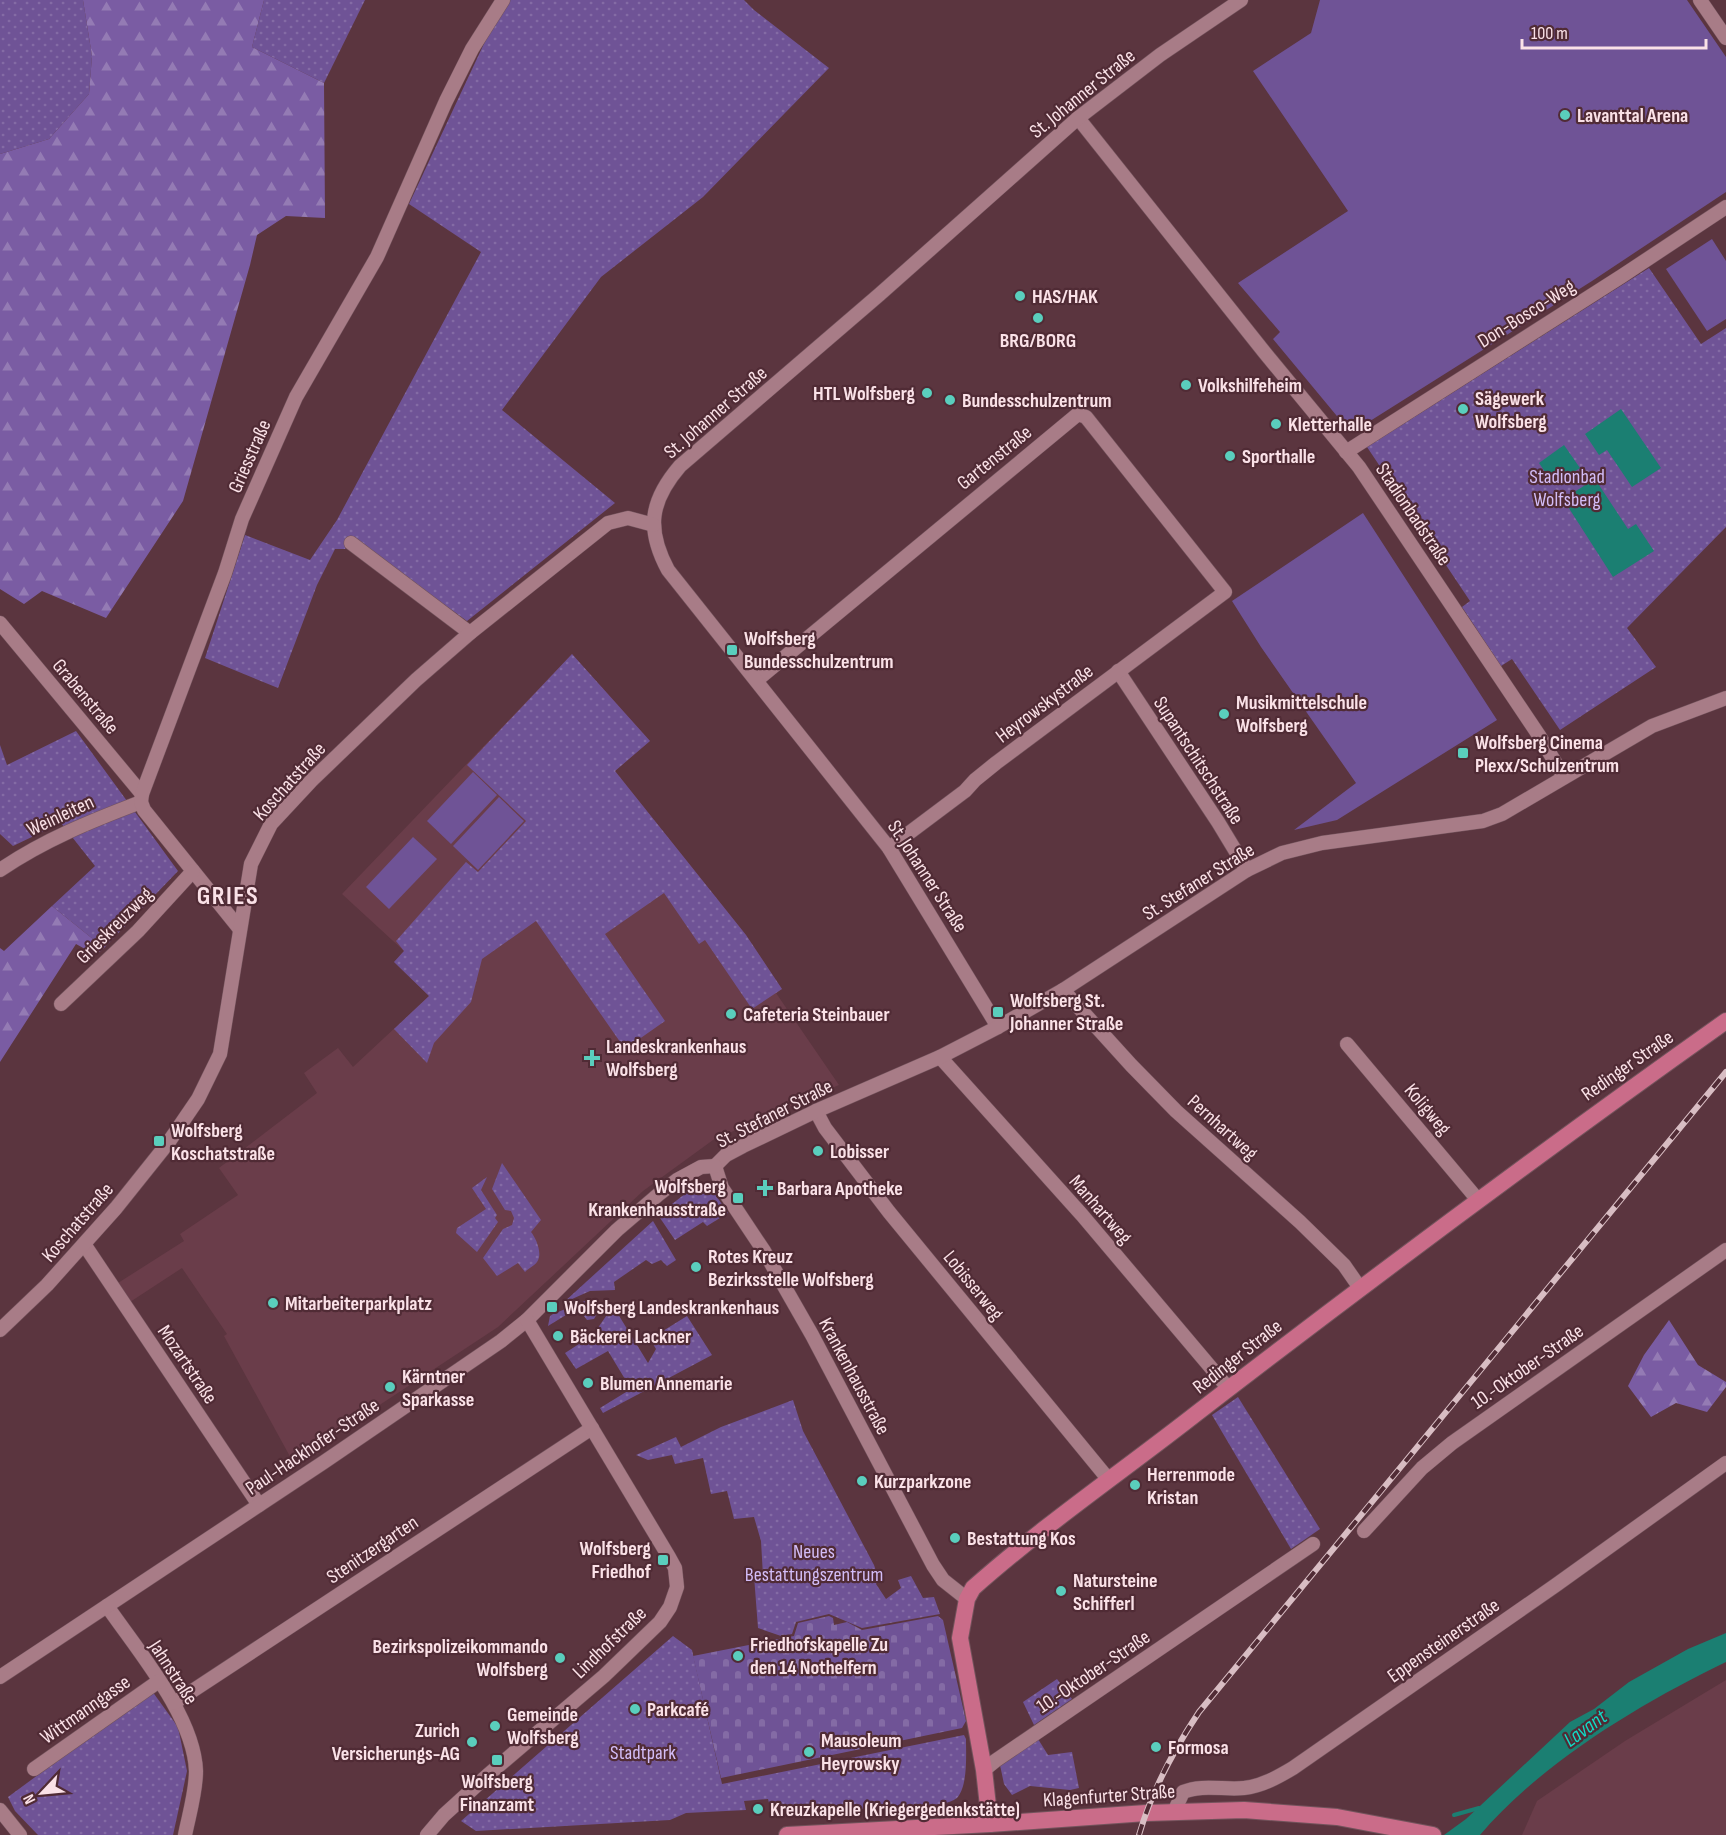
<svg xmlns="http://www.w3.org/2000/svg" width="1726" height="1835" viewBox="0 0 1726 1835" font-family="'Sofia Sans Condensed',sans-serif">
	<defs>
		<pattern id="green-dots" width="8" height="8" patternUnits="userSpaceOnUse" patternTransform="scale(1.5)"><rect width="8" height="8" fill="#6f5396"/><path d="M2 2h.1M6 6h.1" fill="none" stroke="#846ba5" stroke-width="1.8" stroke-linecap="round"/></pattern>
		<pattern id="forest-firs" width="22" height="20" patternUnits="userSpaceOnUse" patternTransform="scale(1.5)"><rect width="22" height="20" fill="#7a5ca3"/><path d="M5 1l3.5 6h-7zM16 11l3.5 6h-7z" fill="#947bb4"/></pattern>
		<pattern id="cemetery-stones" width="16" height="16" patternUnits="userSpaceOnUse" patternTransform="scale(1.5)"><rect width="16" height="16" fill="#6f5396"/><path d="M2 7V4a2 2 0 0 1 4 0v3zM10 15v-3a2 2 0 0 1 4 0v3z" fill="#846ba5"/></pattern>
	</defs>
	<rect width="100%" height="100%" fill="#5b353f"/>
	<!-- built -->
	<g fill="#6a3d4a">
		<path d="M 572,654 L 650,741 L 615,771 L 746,935 L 782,989 L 776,993 L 839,1085 L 713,1140 L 643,1191 L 498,1327 L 293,1462 L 224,1336 L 227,1334 L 182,1268 L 130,1302 L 118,1283 L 184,1241 L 180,1234 L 238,1195 L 219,1168 L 317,1093 L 304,1073 L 338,1048 L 353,1067 L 429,996 L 394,962 L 404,951 L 342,894 Z"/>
		<path d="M 1726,1680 L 1726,1835 L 1522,1835 L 1537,1801 L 1625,1741 Z"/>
	</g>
	<!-- green -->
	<g fill="url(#green-dots)">
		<path d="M 0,0 L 83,0 L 92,56 L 89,94 L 49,139 L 0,154 Z"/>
		<path d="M 264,0 L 365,0 L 324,83 L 252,47 Z"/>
		<path d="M 508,0 L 744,0 L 754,10 L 829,68 L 703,197 L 601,277 L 502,410 L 615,503 L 467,621 L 352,539 L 345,549 L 335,549 L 317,585 L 278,688 L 205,658 L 245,535 L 310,560 L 337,520 L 481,252 L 409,204 L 496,18 Z"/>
		<path d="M 1649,268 L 1701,344 L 1726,328 L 1726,527 L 1627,628 L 1656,667 L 1560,730 L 1512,659 L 1501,666 L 1462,607 L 1470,601 L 1367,447 Z"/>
		<path d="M 572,654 L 650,741 L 615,771 L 746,935 L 782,989 L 752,1009 L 705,940 L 699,944 L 664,893 L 605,934 L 665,1021 L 625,1049 L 536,921 L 482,959 L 471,1002 L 434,1043 L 427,1063 L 394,1029 L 429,996 L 394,962 L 404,951 L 396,941 L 466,862 L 478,872 L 526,821 L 467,765 Z"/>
		<path d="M 76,731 L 178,871 L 104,948 L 52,906 L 95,866 L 61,823 L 13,846 L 0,834 L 0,745 L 7,765 Z"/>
		<path d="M 502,1163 L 541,1220 L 531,1232 C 536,1238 543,1254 537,1262 C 535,1265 528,1269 525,1272 L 518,1263 L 497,1276 L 483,1258 L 503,1229 L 512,1225 L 514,1218 L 511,1211 L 505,1210 L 492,1189 Z"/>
		<path d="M 487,1177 L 481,1190 L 497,1215 L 495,1218 L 498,1222 L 477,1252 L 456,1233 L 457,1228 L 486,1209 L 472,1188 Z"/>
		<path d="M 702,1184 L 710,1187 L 728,1213 L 707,1226 L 703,1222 L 675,1240 L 658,1215 L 695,1186 Z"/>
		<path d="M 653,1221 L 676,1260 L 667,1266 L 661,1260 L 652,1264 L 646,1260 L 614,1282 L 615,1290 L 590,1291 L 563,1303 Z"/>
		<path d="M 590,1299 L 596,1299 L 599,1302 L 598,1312 L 594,1319 L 587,1320 L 581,1312 L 566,1315 L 548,1326 L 550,1316 L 553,1314 Z"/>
		<path d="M 613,1306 L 648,1363 L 656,1349 L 650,1339 L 687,1316 L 712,1355 L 603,1413 L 600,1408 L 631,1389 L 608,1351 L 576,1369 L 565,1353 L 593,1335 Z"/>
		<path d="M 1238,1397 L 1320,1529 L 1291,1549 L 1212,1415 Z"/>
		<path d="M 793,1400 L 803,1431 L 874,1565 L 879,1580 L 876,1584 L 886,1599 L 901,1588 L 898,1580 L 911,1576 L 923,1598 L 934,1597 L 940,1614 L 862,1628 L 829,1614 L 796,1622 L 792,1634 L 781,1636 L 758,1628 L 754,1576 L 763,1576 L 761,1541 L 754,1517 L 734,1519 L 727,1491 L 711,1494 L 703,1458 L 675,1464 L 672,1455 L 648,1460 L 636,1455 L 676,1437 L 681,1447 L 721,1427 Z"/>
		<path d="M 673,1636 L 692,1650 L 722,1784 L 964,1735 L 966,1739 C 966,1755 968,1786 957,1798 C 953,1801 948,1802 943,1804 L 772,1814 L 768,1799 L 744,1801 L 746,1810 L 686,1813 L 670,1820 L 476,1831 L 461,1821 Z"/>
		<path d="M 1057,1679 L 1072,1699 L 1034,1725 L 1023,1702 Z"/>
		<path d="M 152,1691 L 178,1727 L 187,1771 L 173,1835 L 38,1835 L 15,1811 L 8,1797 Z"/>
		<path d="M 1038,1739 L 1048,1755 L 1072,1752 L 1079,1788 L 1070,1790 L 1030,1786 L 1012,1795 L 1004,1784 L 1000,1765 Z"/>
	</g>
	<!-- forest -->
	<g fill="url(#forest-firs)">
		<path d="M 83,0 L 264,0 L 252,47 L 324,83 L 325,218 L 286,216 L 257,235 L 250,265 L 183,501 L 106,618 L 42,591 L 24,604 L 0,589 L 0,154 L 49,139 L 89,94 L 92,56 Z"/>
		<path d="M 52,906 L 104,948 L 96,955 L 76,944 L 0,1062 L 0,948 L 4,951 Z"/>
		<path d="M 1669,1320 L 1698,1365 L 1726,1382 L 1726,1387 L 1707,1412 L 1676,1403 L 1651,1417 L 1628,1386 L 1644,1355 Z"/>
	</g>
	<!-- cemetery -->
	<path fill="url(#cemetery-stones)" d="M 829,1616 L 833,1618 L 834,1625 L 847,1622 L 862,1630 L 938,1616 L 943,1620 L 966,1721 L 962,1728 L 721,1778 L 693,1656 L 794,1636 L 798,1623 Z"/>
	<!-- pitch -->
	<g fill="#6f5396">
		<path d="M 1320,0 L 1687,0 L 1726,57 L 1726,192 L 1592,281 L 1351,433 L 1273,339 L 1280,332 L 1238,283 L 1348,211 L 1253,71 L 1311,33 Z"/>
		<path d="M 1712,239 L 1726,261 L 1726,319 L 1707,331 L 1666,269 Z"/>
		<path d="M 1363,513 L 1497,720 L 1337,820 L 1294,830 L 1356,783 L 1261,647 L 1232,601 Z"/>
		<path d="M 473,772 L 497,795 L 451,844 L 427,821 Z"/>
		<path d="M 499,797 L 524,821 L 478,870 L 453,846 Z"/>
		<path d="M 413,837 L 437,859 L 389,909 L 366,887 Z"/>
	</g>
	<!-- water -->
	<g fill="#1b7f72">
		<path d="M 1621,409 L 1661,468 L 1632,487 L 1607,450 L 1599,455 L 1585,434 Z"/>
		<path d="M 1564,445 L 1580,468 L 1554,485 L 1539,463 Z"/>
		<path d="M 1595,479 L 1628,529 L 1636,524 L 1654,551 L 1613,577 L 1563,499 Z"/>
		<path d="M 1726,1633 L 1726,1662 C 1641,1703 1541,1763 1480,1835 L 1444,1835 L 1466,1819 L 1570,1722 L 1594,1709 L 1629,1682 L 1688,1649 Z"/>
	</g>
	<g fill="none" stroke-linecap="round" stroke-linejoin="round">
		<!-- stream -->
		<path stroke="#1b7f72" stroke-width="4" d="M 1454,1815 L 1479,1808"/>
		<!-- minor casing -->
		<g stroke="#73535c" stroke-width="15">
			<g id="minor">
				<path d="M 1700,0 L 1726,38"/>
				<path d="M 1078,118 L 1265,353 L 1359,467 L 1540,737 L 1564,777"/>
				<path d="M 1346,452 L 1622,276 L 1726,207"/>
				<path d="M 351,543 L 470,633"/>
				<path d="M 0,623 L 142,794"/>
				<path d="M 1118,671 L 1218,822 L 1247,870"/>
				<path d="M 757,680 L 1078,414 L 1086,417 L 1225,592 L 996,763 L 975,780 L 965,791 L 889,848"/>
				<path d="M 0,870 C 44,840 91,821 141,802"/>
				<path d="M 239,928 L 144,810 L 141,802 L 142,794 L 225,573 L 242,519 L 296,397 L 377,257 L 446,101 L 472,49 L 503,0"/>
				<path d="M 1063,990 L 1131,1065 L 1176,1111 L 1300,1222 L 1344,1265 L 1360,1288"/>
				<path d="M 61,1004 L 138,931 L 193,871"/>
				<path d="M 998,1027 L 889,848 L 668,570 C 646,529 650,501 680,466 L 880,294 L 1078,118 L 1160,55 L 1241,0"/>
				<path d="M 1347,1044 L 1478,1200"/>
				<path d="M 940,1057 L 1082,1215 L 1229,1389"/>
				<path d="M 816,1111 L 825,1128 L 889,1212 L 1109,1480"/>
				<path d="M 715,1166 L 726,1155 L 743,1146 L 816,1111 L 940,1057 L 998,1027 L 1063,990 L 1247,870 L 1282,853 L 1322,843 L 1483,821 L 1502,814 L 1652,726 L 1726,698"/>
				<path d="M 715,1166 L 722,1188 L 764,1251 L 812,1335 L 933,1565 L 943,1580 L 967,1599"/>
				<path d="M 84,1244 L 259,1505"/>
				<path d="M 0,1330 L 47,1285 L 116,1208 L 168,1143 L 198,1099 L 220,1054 L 251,864 L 271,824 L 312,780 L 416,680 L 470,633 L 608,523 L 628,518 L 654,525"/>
				<path d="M 1364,1531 L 1422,1468 L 1452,1443 L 1726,1250"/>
				<path d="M 107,1606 C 138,1651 194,1716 196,1771 C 196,1792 189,1815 185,1835"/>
				<path d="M 0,1677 L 324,1462 L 501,1341 L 527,1320 L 617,1230 L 659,1194 L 677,1180 L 701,1167 L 715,1166"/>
				<path d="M 174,1703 L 592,1428"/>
				<path d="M 34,1769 L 159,1681"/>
				<path d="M 984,1770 L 995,1761 L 1313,1544"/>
				<path d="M 0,1810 L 20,1835"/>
				<path d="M 1174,1812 L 1183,1792 C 1202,1784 1224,1790 1244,1788 C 1262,1786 1278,1777 1293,1768 L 1556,1585 L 1726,1463"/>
				<path d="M 427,1835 L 444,1815 L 489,1774 L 604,1676 L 660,1622 L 670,1607 L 677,1587 L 675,1568 L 669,1557 L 527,1320"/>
			</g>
		</g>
		<!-- major casing -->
		<g stroke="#73535c" stroke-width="18">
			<g id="major">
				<path d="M 990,1824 L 984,1770 L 960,1638 L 967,1599 L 973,1588 C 1044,1525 1123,1471 1197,1413 C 1371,1279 1547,1148 1726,1021"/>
				<path d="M 787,1835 L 990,1824 L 1146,1813 L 1244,1810 L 1337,1817 L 1433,1835"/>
			</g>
		</g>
		<!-- minor -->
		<use href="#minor" stroke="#a87c87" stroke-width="14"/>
		<!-- major -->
		<use href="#major" stroke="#ca6c89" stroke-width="16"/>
		<!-- rail casing -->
		<g stroke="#d8bdc3" stroke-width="6">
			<path id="rail" d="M 1139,1835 C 1152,1790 1173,1751 1199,1712 L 1726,1072"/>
		</g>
		<!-- rail -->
		<use href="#rail" stroke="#502b35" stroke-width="4" stroke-dasharray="11" stroke-linecap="butt"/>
	</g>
	<!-- markers -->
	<g fill="#5acebd" stroke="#502b35" stroke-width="2">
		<circle cx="1565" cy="115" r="6"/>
		<circle cx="1020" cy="296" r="6"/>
		<circle cx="1038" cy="318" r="6"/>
		<circle cx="1186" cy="385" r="6"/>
		<circle cx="927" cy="393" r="6"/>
		<circle cx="950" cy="400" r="6"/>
		<circle cx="1463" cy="409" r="6"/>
		<circle cx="1276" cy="424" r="6"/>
		<circle cx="1230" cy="456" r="6"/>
		<rect x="726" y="644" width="12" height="12" rx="3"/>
		<circle cx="1224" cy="714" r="6"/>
		<rect x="1457" y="747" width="12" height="12" rx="3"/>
		<rect x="992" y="1006" width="12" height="12" rx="3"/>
		<circle cx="731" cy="1014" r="6"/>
		<path d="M589 1049h6v6h6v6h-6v6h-6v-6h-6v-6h6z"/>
		<rect x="153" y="1135" width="12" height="12" rx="3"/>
		<circle cx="818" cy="1151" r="6"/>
		<path d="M762 1179h6v6h6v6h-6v6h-6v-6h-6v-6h6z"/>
		<rect x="732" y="1192" width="12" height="12" rx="3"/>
		<circle cx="696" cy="1267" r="6"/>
		<circle cx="273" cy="1303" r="6"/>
		<rect x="546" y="1301" width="12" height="12" rx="3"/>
		<circle cx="558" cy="1336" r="6"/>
		<circle cx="588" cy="1383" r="6"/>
		<circle cx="390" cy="1387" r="6"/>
		<circle cx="862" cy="1481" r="6"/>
		<circle cx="1135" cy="1485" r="6"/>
		<circle cx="955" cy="1538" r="6"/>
		<rect x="657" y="1554" width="12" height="12" rx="3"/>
		<circle cx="1061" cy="1591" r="6"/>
		<circle cx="738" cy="1656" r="6"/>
		<circle cx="560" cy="1658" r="6"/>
		<circle cx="635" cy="1709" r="6"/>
		<circle cx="495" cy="1726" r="6"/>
		<circle cx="472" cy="1742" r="6"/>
		<circle cx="1156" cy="1747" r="6"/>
		<circle cx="809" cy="1752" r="6"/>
		<rect x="491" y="1754" width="12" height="12" rx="3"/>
		<circle cx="758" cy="1809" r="6"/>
	</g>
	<g text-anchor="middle" stroke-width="4.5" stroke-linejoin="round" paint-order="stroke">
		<!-- street labels -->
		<g font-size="20" fill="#fae1e7" stroke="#502b35">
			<text transform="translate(1082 93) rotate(-39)" y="7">St. Johanner Straße</text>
			<text transform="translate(1526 313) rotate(-32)" y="7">Don-Bosco-Weg</text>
			<text transform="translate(715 412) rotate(-41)" y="7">St. Johanner Straße</text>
			<text transform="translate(249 456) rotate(-66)" y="7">Griesstraße</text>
			<text transform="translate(994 457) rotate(-39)" y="7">Gartenstraße</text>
			<text transform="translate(1414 514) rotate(56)" y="7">Stadionbadstraße</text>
			<text transform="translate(86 696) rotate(50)" y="7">Grabenstraße</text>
			<text transform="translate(1044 703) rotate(-37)" y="7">Heyrowskystraße</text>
			<text transform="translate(1199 760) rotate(57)" y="7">Supantschitschstraße</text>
			<text transform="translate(289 781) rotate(-48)" y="7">Koschatstraße</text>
			<text transform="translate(60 815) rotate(-25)" y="7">Weinleiten</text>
			<text transform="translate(928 876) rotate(57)" y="7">St. Johanner Straße</text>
			<text transform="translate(1198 881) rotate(-32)" y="7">St. Stefaner Straße</text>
			<text transform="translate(114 925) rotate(-45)" y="7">Grieskreuzweg</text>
			<text transform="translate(1627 1065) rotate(-35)" y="7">Redinger Straße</text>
			<text transform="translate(1428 1109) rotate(50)" y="7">Koligweg</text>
			<text transform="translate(774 1113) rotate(-27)" y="7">St. Stefaner Straße</text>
			<text transform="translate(1223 1127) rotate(42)" y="7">Pernhartweg</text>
			<text transform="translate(1101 1209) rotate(49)" y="7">Manhartweg</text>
			<text transform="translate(77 1222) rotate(-49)" y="7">Koschatstraße</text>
			<text transform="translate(974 1285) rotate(51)" y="7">Lobisserweg</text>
			<text transform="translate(1237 1356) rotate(-38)" y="7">Redinger Straße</text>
			<text transform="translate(188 1364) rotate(56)" y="7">Mozartstraße</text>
			<text transform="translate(1527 1366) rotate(-35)" y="7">10.-Oktober-Straße</text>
			<text transform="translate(855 1376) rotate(62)" y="7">Krankenhausstraße</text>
			<text transform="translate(312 1446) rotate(-34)" y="7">Paul-Hackhofer-Straße</text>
			<text transform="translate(372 1549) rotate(-34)" y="7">Stenitzergarten</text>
			<text transform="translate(1443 1640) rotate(-35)" y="7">Eppensteinerstraße</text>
			<text transform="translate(609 1642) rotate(-44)" y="7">Lindhofstraße</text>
			<text transform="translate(1093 1671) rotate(-34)" y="7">10.-Oktober-Straße</text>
			<text transform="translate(174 1672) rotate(57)" y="7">Jahnstraße</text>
			<text transform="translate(85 1709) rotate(-35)" y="7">Wittmanngasse</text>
			<text transform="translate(1109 1795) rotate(-4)" y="7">Klagenfurter Straße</text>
		</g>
		<!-- poi labels -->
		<g font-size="20" font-weight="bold" fill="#fae1e7" stroke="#502b35" text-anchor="start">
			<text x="1577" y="122">Lavanttal Arena</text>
			<text x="1032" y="303">HAS/HAK</text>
			<text x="1038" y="347" text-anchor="middle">BRG/BORG</text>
			<text x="1198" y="392">Volkshilfeheim</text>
			<text x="915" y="400" text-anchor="end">HTL Wolfsberg</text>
			<text x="1475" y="405">Sägewerk<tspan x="1475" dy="23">Wolfsberg</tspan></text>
			<text x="962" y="407">Bundesschulzentrum</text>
			<text x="1288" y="431">Kletterhalle</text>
			<text x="1242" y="463">Sporthalle</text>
			<text x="744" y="645">Wolfsberg<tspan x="744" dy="23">Bundesschulzentrum</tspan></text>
			<text x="1236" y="709">Musikmittelschule<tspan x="1236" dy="23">Wolfsberg</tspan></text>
			<text x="1475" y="749">Wolfsberg Cinema<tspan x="1475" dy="23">Plexx/Schulzentrum</tspan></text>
			<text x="1010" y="1007">Wolfsberg St.<tspan x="1010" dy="23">Johanner Straße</tspan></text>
			<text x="743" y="1021">Cafeteria Steinbauer</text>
			<text x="606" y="1053">Landeskrankenhaus<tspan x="606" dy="23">Wolfsberg</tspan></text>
			<text x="171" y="1137">Wolfsberg<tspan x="171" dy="23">Koschatstraße</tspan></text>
			<text x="830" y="1158">Lobisser</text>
			<text x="726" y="1193" text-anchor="end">Wolfsberg<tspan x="726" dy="23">Krankenhausstraße</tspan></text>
			<text x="777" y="1195">Barbara Apotheke</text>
			<text x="708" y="1263">Rotes Kreuz<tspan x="708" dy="23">Bezirksstelle Wolfsberg</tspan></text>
			<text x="285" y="1310">Mitarbeiterparkplatz</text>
			<text x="564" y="1314">Wolfsberg Landeskrankenhaus</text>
			<text x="570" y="1343">Bäckerei Lackner</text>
			<text x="402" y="1383">Kärntner<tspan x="402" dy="23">Sparkasse</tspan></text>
			<text x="600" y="1390">Blumen Annemarie</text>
			<text x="1147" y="1481">Herrenmode<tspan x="1147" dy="23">Kristan</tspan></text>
			<text x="874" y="1488">Kurzparkzone</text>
			<text x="967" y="1545">Bestattung Kos</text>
			<text x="651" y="1555" text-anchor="end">Wolfsberg<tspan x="651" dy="23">Friedhof</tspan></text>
			<text x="1073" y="1587">Natursteine<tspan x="1073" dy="23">Schifferl</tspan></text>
			<text x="750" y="1651">Friedhofskapelle Zu<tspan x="750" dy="23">den 14 Nothelfern</tspan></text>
			<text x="548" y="1653" text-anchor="end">Bezirkspolizeikommando<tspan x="548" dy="23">Wolfsberg</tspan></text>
			<text x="647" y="1716">Parkcafé</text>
			<text x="507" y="1721">Gemeinde<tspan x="507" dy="23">Wolfsberg</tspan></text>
			<text x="460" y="1737" text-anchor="end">Zurich<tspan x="460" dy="23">Versicherungs-AG</tspan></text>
			<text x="821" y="1747">Mausoleum<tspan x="821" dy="23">Heyrowsky</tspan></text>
			<text x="1168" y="1754">Formosa</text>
			<text x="497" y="1788" text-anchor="middle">Wolfsberg<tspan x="497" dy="23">Finanzamt</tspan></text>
			<text x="770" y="1816">Kreuzkapelle (Kriegergedenkstätte)</text>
		</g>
		<!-- park labels -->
		<g font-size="20" fill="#d3bdf8" stroke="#502b35">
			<text x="1567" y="483">Stadionbad<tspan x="1567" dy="23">Wolfsberg</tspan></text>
			<text x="814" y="1558">Neues<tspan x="814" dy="23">Bestattungszentrum</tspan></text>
			<text x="643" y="1759">Stadtpark</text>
		</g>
		<!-- water labels -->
		<g font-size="21" font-style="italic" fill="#11dbc5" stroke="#502b35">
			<text transform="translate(1585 1728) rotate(-36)" y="7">Lavant</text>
		</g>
		<!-- district labels -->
		<g font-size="26" font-weight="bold" letter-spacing="1.5" fill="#fae1e7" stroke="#502b35">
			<text x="228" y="904">GRIES</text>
		</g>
	</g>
	<!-- north arrow -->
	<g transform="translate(42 1793) rotate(244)" stroke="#502b35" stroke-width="4.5" paint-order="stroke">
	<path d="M0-4.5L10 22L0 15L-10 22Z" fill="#fae1e7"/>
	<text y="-9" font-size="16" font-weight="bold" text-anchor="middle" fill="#fae1e7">N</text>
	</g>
	<!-- scale -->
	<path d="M1522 39v9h184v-9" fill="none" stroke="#fae1e7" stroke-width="3"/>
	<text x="1531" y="39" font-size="18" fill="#fae1e7" stroke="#502b35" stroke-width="4.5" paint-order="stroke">100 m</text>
</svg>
